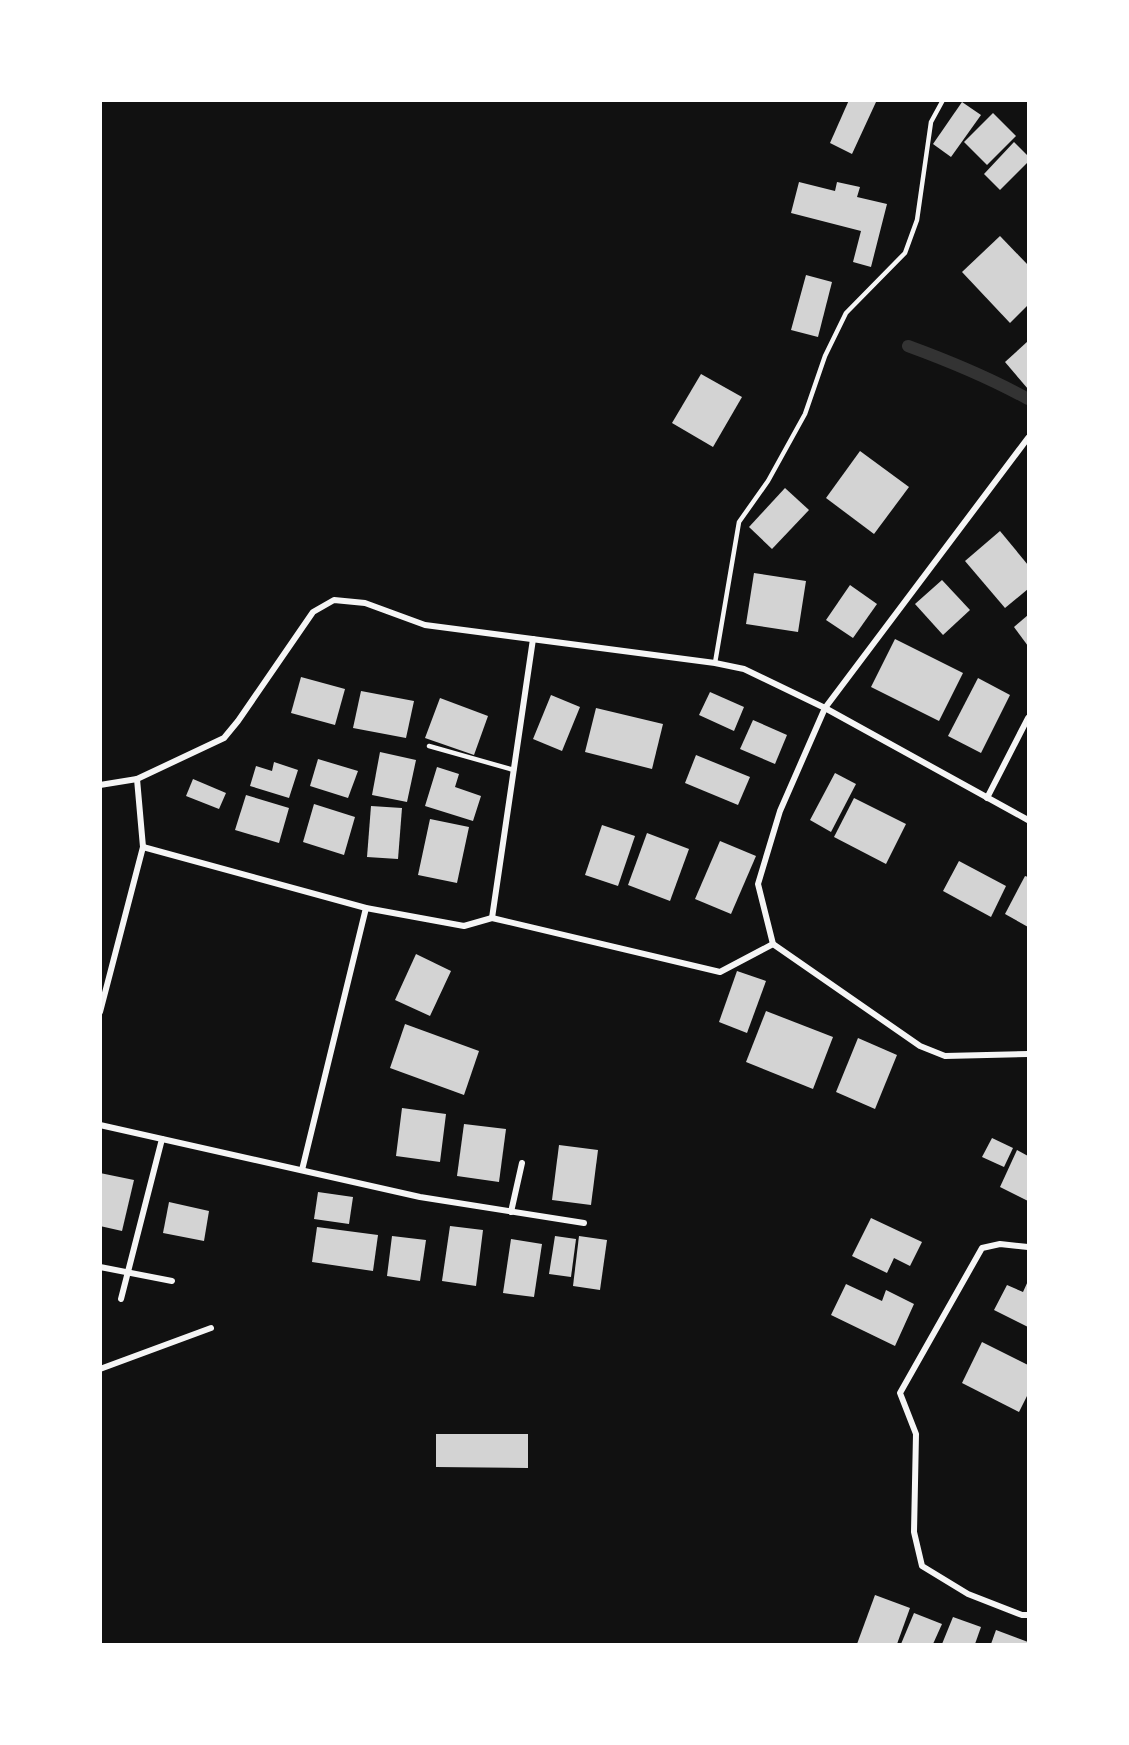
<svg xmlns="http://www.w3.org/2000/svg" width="1129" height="1745" viewBox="0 0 1129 1745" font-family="Barlow,sans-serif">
	<rect width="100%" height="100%" fill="#111"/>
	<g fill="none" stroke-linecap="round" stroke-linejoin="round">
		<!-- stream -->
		<path stroke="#333" stroke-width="12" d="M 908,346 C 949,361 990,378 1028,399"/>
	</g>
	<!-- building -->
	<g fill="#d3d3d3">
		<path d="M 849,100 L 876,102 L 852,154 L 830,143 Z"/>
		<path d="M 962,102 L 981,115 L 951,157 L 933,144 Z"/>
		<path d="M 993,113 L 1016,136 L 987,165 L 964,142 Z"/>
		<path d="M 1014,142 L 1028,156 L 1028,162 L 1000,190 L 984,174 Z"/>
		<path d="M 799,182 L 835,191 L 837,182 L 860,187 L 857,197 L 887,204 L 871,267 L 853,262 L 861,231 L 791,213 Z"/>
		<path d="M 1000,236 L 1028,265 L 1028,305 L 1010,323 L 962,272 Z"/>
		<path d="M 806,275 L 832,282 L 818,337 L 791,330 Z"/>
		<path d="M 1028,341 L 1028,389 L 1005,362 Z"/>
		<path d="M 701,374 L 742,397 L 713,447 L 672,423 Z"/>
		<path d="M 860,451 L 909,487 L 874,534 L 826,498 Z"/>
		<path d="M 785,488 L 809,510 L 772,549 L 749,527 Z"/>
		<path d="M 1000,531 L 1028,565 L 1028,589 L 1005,608 L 965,561 Z"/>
		<path d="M 754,573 L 806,581 L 798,632 L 746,624 Z"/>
		<path d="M 942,580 L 970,610 L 943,635 L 915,604 Z"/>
		<path d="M 850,585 L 877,604 L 853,638 L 826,620 Z"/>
		<path d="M 1028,615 L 1028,646 L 1014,627 Z"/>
		<path d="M 895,639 L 963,673 L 939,721 L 871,687 Z"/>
		<path d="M 301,677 L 345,689 L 335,725 L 291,713 Z"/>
		<path d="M 978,678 L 1010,695 L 981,753 L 948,736 Z"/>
		<path d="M 361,691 L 414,701 L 406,738 L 353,728 Z"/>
		<path d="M 710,692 L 744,707 L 734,731 L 699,715 Z"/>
		<path d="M 551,695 L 580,707 L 562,751 L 533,739 Z"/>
		<path d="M 440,698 L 488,716 L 474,755 L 425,738 Z"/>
		<path d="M 596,708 L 663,724 L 652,769 L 585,752 Z"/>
		<path d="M 753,720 L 787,735 L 775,764 L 740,749 Z"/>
		<path d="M 380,752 L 416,760 L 407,802 L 372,795 Z"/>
		<path d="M 696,755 L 750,777 L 738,805 L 685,783 Z"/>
		<path d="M 318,759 L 358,771 L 348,798 L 310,786 Z"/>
		<path d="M 274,762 L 298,770 L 289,798 L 250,786 L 256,766 L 272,771 Z"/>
		<path d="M 437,767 L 459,774 L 455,787 L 481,796 L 473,821 L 425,806 Z"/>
		<path d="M 835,773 L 856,784 L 831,832 L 810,820 Z"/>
		<path d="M 193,779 L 226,793 L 219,809 L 186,796 Z"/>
		<path d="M 246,795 L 289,808 L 279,843 L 235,830 Z"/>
		<path d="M 854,798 L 906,824 L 886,864 L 834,837 Z"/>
		<path d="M 314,804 L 355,817 L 344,855 L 303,842 Z"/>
		<path d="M 371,806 L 402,808 L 398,859 L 367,857 Z"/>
		<path d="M 430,819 L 469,827 L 457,883 L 418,875 Z"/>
		<path d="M 602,825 L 635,836 L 618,886 L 585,875 Z"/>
		<path d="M 647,833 L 689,849 L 670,901 L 628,885 Z"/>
		<path d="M 720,841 L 756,856 L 731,914 L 695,899 Z"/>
		<path d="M 959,861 L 1006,886 L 991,917 L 943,891 Z"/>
		<path d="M 1025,876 L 1028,877 L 1028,927 L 1005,914 Z"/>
		<path d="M 416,954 L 451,971 L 430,1016 L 395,1000 Z"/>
		<path d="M 737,971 L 766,981 L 747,1033 L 719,1022 Z"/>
		<path d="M 766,1011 L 833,1037 L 813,1089 L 746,1062 Z"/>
		<path d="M 405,1024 L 479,1051 L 464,1095 L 390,1068 Z"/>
		<path d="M 858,1038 L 897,1055 L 875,1109 L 836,1092 Z"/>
		<path d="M 402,1108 L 446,1114 L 440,1162 L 396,1156 Z"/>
		<path d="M 464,1124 L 506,1129 L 499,1182 L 457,1176 Z"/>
		<path d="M 992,1138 L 1013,1148 L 1004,1167 L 982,1157 Z"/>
		<path d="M 559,1145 L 598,1150 L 591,1205 L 552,1200 Z"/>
		<path d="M 1017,1150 L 1028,1156 L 1028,1201 L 1000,1187 Z"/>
		<path d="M 100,1173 L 134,1180 L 122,1231 L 100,1226 Z"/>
		<path d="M 318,1192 L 353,1197 L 349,1224 L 314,1219 Z"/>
		<path d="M 169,1202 L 209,1211 L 204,1241 L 163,1233 Z"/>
		<path d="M 871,1218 L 922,1242 L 910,1266 L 894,1258 L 887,1273 L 852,1256 Z"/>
		<path d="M 450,1226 L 483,1230 L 476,1286 L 442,1281 Z"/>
		<path d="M 317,1227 L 378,1235 L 373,1271 L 312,1262 Z"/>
		<path d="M 392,1236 L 426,1240 L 420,1281 L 387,1276 Z"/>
		<path d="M 555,1236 L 576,1239 L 571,1277 L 549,1274 Z"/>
		<path d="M 579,1236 L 607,1240 L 600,1290 L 573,1286 Z"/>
		<path d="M 511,1239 L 542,1244 L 534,1297 L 503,1293 Z"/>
		<path d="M 1028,1281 L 1028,1327 L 994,1310 L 1007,1285 L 1023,1292 Z"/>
		<path d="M 846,1284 L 882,1301 L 886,1290 L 914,1304 L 895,1346 L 831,1315 Z"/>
		<path d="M 982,1342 L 1028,1365 L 1028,1394 L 1019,1412 L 962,1383 Z"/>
		<path d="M 436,1434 L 528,1434 L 528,1468 L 436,1467 Z"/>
		<path d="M 875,1595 L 910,1608 L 897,1644 L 857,1644 Z"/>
		<path d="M 914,1613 L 942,1624 L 933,1644 L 901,1644 Z"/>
		<path d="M 953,1617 L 981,1627 L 975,1644 L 942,1644 Z"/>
		<path d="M 996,1630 L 1028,1642 L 1028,1644 L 991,1644 Z"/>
	</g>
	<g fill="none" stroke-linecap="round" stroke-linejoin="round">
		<!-- service -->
		<g stroke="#f5f5f5" stroke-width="4.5">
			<path d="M 715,663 L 739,522 L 768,481 L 805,414 L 825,356 L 846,313 L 905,253 L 917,220 L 931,122 L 943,100"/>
			<path d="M 429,746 L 514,770"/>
		</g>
		<!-- minor -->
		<g stroke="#f5f5f5" stroke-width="6">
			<path d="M 1028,438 L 825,708 L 780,811 L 758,884 L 773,944 L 920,1046 L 945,1056 L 1028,1054"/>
			<path d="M 100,785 L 137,779 L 224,738 L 238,721 L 313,612 L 334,600 L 365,603 L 425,625 L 715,663 L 744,669 L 825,708 L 1028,820"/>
			<path d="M 987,798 L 1028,718"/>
			<path d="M 143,847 L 366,908 L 464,926 L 492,918 L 720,972 L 773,944"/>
			<path d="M 492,918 L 533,639"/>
			<path d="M 100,1012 L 143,847 L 137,779"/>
			<path d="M 100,1125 L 420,1197 L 584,1223"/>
			<path d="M 302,1170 L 366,908"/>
			<path d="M 511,1212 L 522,1163"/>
			<path d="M 1028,1247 L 1000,1244 L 982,1248 L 900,1393 L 916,1434 L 914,1532 L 922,1566 L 968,1594 L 1022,1615 L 1028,1615"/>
			<path d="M 100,1267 L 172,1281"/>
			<path d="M 121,1299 L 162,1139"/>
			<path d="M 100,1369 L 211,1328"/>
		</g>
	</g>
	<!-- border -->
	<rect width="1129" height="1745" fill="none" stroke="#ffffff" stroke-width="204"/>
</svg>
